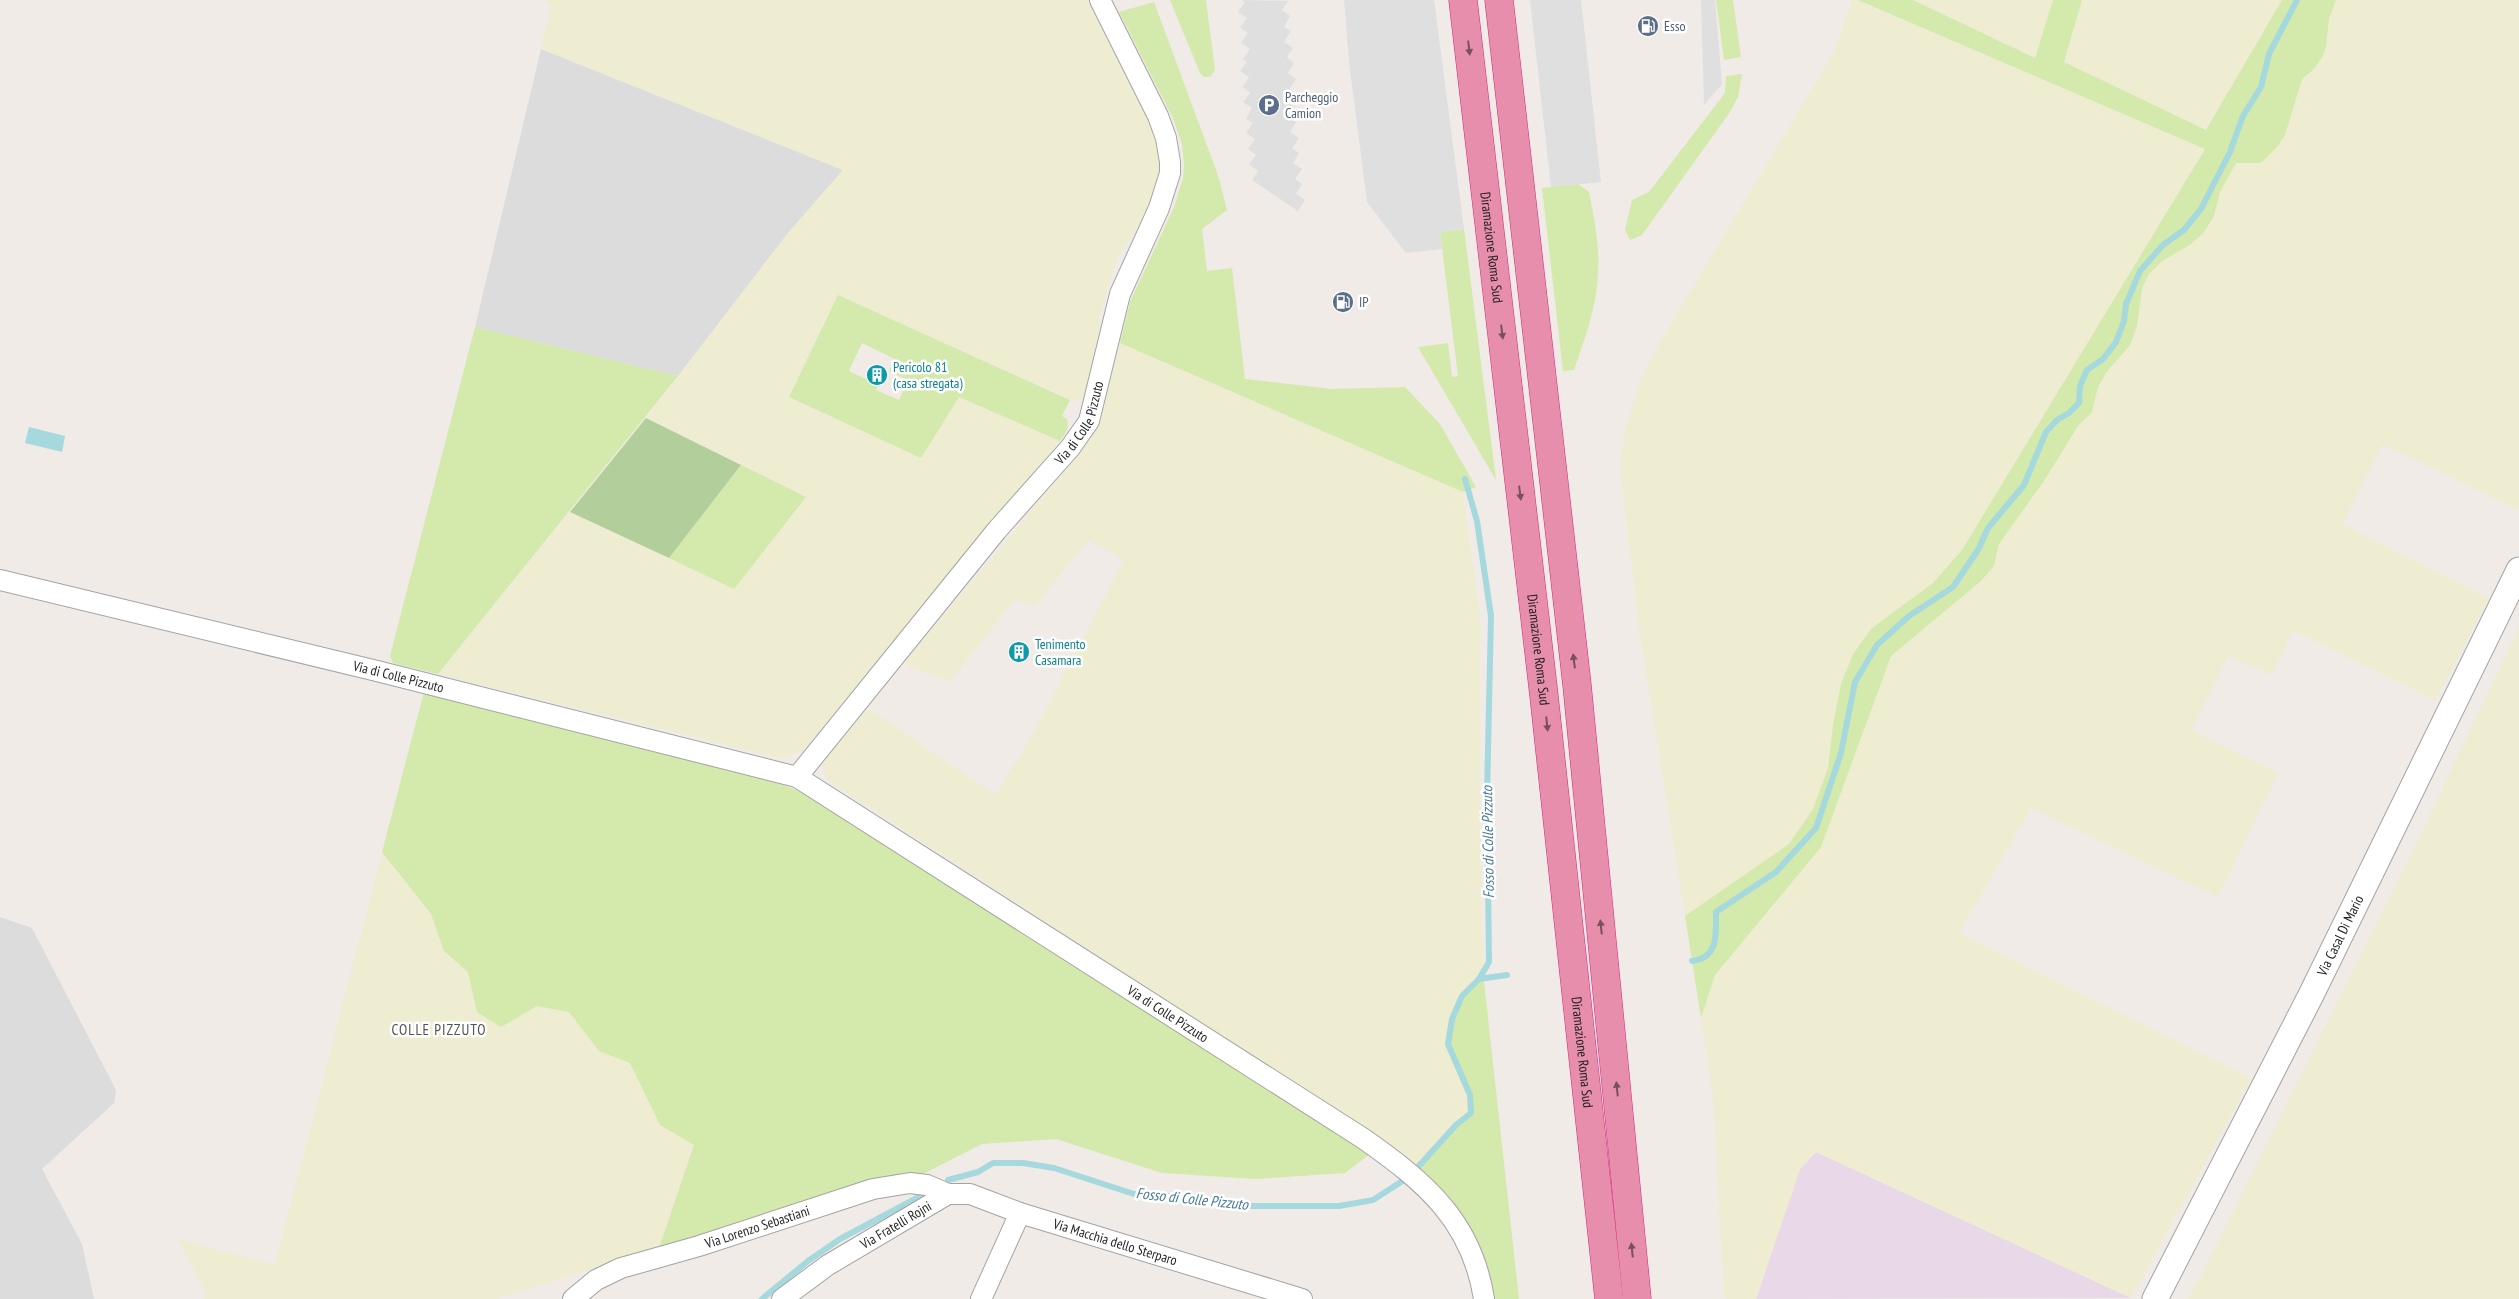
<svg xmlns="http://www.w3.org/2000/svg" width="2519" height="1299" viewBox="0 0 2519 1299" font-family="'PT Sans Narrow',sans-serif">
	<rect width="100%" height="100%" fill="#f0ebe6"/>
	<!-- residential -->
	<g fill="#dddcdc">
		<path d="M 541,49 L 843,170 L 788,233 L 678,376 L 475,327 Z"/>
		<path d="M 0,917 L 32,928 L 116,1090 L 114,1103 L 42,1169 L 82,1244 L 94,1299 L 0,1299 Z"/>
	</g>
	<!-- industrial -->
	<path fill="#e9d8e8" d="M 1816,1152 L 2131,1298 L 1756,1299 L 1800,1169 Z"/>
	<!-- farmland -->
	<g fill="#eeecd1">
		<path d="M 543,0 L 1088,0 L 1101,29 L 1144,101 L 1160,141 L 1161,172 L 1147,211 L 1119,256 L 1111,275 L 1100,317 L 1091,373 L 1084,397 L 1077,402 L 838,295 L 789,397 L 831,418 L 959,397 L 1060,441 L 803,750 L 789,756 L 780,758 L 438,674 L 570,512 L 734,588 L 806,497 L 646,418 L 788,233 L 843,170 L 541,49 L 551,4 Z"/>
		<path d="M 1852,0 L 1858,0 L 2205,148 L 1962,550 L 1933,583 L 1872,628 L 1853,654 L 1841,684 L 1833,725 L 1828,768 L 1813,809 L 1789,844 L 1685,916 L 1640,635 L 1620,468 L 1625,428 L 1644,372 L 1670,325 L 1834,52 Z"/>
		<path d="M 1913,0 L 2053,0 L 2036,58 Z"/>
		<path d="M 2082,0 L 2282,0 L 2206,130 L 2064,62 Z"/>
		<path d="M 2336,0 L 2519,0 L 2519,510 L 2382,444 L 2342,524 L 2489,598 L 2435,700 L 2293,630 L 2272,675 L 2228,656 L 2191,730 L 2278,773 L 2218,897 L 2031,808 L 1959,933 L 2251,1078 L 2131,1298 L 1816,1152 L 1800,1169 L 1756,1299 L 1726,1299 L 1724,1293 L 1713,1099 L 1701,1018 L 1715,975 L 1821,847 L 1891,656 L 1981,581 L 1998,556 L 1999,544 L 2046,478 L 2078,426 L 2086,420 L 2095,402 L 2098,387 L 2106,373 L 2117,361 L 2149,274 L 2161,262 L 2191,244 L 2214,216 L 2220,192 L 2236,163 L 2261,163 L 2277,147 L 2285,135 L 2302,79 L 2314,69 L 2326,46 L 2329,19 Z"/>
		<path d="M 1120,343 L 1463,492 L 1480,615 L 1480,839 L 1483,972 L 1462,996 L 1452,1019 L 1455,1064 L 1470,1095 L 1471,1113 L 1456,1125 L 1417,1168 L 1269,1067 L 829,781 L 825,776 L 823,767 L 824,758 L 869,709 L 996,795 L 1036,728 L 1124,560 L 1088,540 L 1035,606 L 1015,600 L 950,681 L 910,668 L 906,660 L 1082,451 L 1098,426 Z"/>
		<path d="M 2519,627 L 2519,1299 L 2187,1299 L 2201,1276 L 2422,832 Z"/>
		<path d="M 382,852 L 431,914 L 444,951 L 468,972 L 477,1012 L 501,1027 L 537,1006 L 569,1012 L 599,1051 L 630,1063 L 660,1125 L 694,1145 L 659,1248 L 495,1299 L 203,1299 L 207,1295 L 178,1239 L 275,1265 Z"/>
	</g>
	<!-- grass -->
	<g fill="#d4e9ac" fill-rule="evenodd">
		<path d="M 1170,0 L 1206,0 L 1215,70 L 1210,77 L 1204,77 L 1200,73 Z"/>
		<path d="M 1716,0 L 1733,0 L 1741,57 L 1724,60 Z"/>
		<path d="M 1858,0 L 1913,0 L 2035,58 L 2053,0 L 2082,0 L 2064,62 L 2206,130 L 2282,0 L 2336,0 L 2329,19 L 2326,46 L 2323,56 L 2314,69 L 2302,79 L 2285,135 L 2277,147 L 2261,163 L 2236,163 L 2220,192 L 2214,216 L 2204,232 L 2191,244 L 2161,262 L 2149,274 L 2142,289 L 2137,326 L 2130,345 L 2106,373 L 2098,387 L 2092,412 L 2078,426 L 2046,478 L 1999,544 L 1994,566 L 1981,581 L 1891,656 L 1821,847 L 1715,975 L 1701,1018 L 1685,916 L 1789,844 L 1813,809 L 1828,768 L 1833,725 L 1841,684 L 1853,654 L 1872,628 L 1933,583 L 1962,550 L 2205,149 Z"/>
		<path d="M 1154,2 L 1219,178 L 1227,210 L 1202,229 L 1207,271 L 1232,268 L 1245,379 L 1332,389 L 1405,387 L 1440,424 L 1476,487 L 1463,492 L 1120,343 L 1130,302 L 1174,207 L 1183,178 L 1184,165 L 1182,144 L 1173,118 L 1119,12 Z"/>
		<path d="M 1742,74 L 1738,97 L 1730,112 L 1642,235 L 1630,240 L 1625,230 L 1632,200 L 1649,192 L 1725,93 L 1726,76 Z"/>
		<path d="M 1578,184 L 1589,192 C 1594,218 1600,246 1598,273 C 1597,306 1585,338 1574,370 L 1563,371 L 1542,188 Z"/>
		<path d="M 1464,229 L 1496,480 L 1418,347 L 1448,343 L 1452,377 L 1458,376 L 1440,232 Z"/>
		<path d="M 838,295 L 1070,400 L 1062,416 L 1067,419 C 1070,428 1065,434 1060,441 L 959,397 L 921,458 L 789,397 ZM 862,343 L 895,359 L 889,371 L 905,379 L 901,386 L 904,388 L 899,400 L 876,390 L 878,385 L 849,371 Z"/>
		<path d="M 475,327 L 678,376 L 438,674 L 393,663 L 390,656 Z"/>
		<path d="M 741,465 L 806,497 L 734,589 L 669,558 Z"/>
		<path d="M 424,692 L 762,778 L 805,793 L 1370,1154 L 1345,1173 L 1256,1179 L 1162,1173 L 1056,1139 L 982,1144 L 923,1174 L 892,1176 L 659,1248 L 694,1145 L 660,1125 L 630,1063 L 599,1051 L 569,1012 L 537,1006 L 501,1027 L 477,1012 L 468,972 L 444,951 L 431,914 L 382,852 Z"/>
		<path d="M 1483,972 L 1519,1299 L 1492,1299 L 1469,1226 L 1449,1196 L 1417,1168 L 1456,1125 L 1471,1113 L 1470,1095 L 1448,1044 L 1452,1019 L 1462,996 Z"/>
	</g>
	<!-- forest -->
	<path fill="#b2cf9b" d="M 646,418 L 741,465 L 669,558 L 570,512 Z"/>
	<!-- parking -->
	<g fill="#dfdfdf">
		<path d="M 1242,0 L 1288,1 L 1282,10 L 1290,16 L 1284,27 L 1291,31 L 1284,42 L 1293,48 L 1287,57 L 1294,63 L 1288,73 L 1296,79 L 1290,88 L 1293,91 L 1286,101 L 1295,107 L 1289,117 L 1296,122 L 1290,132 L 1299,138 L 1292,148 L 1299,153 L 1293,163 L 1302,169 L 1295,179 L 1302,184 L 1296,194 L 1305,200 L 1298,211 L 1252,180 L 1258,171 L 1249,164 L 1256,155 L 1248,149 L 1255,139 L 1246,133 L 1253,123 L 1246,119 L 1252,108 L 1243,102 L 1250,93 L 1243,87 L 1249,77 L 1240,71 L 1247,62 L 1243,59 L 1250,49 L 1241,43 L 1248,33 L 1240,28 L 1247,18 L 1238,12 L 1245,2 Z"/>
		<path d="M 1344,0 L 1434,0 L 1464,229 L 1440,232 L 1442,249 L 1406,253 L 1367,202 L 1349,62 Z"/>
		<path d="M 1530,0 L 1581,0 L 1601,182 L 1551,187 Z"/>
		<path d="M 1701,0 L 1715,0 L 1722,84 L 1704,105 Z"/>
	</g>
	<!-- water -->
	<path fill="#a6d9dd" d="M 29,427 L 65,436 L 62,452 L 25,443 Z"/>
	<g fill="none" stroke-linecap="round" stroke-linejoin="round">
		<!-- stream -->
		<g stroke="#a6d9dd" stroke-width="6">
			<path d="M 1692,961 C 1719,958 1716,934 1716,912 L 1776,872 L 1816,828 L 1841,753 L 1855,682 L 1877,645 L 1909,616 L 1953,587 L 1978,550 L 1988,528 L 2024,485 L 2046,432 L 2057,420 L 2069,413 L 2079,403 L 2080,386 L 2087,370 L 2103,359 L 2116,342 L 2124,321 L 2126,304 L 2140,271 L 2163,245 L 2184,230 L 2201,209 L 2230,152 L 2243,116 L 2261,87 L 2269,54 L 2297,0"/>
			<path d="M 1479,979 L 1507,975"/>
			<path d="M 1417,1168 L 1456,1125 L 1471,1113 L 1470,1095 L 1448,1044 L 1452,1019 L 1462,996 L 1479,979 L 1489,962 L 1487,797 L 1491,616 L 1477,521 L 1465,479"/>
			<path d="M 948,1180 L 978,1172 L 993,1163 L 1023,1163 L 1054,1168 L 1134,1194 L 1184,1197 L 1243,1206 L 1339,1206 L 1373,1200 L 1407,1178"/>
			<path d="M 762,1299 L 808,1261 L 840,1239 L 930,1191"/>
		</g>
		<!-- minor casing -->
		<g stroke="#a3a3a3" stroke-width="22">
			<g id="minor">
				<path id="s1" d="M 0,580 L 377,671 L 797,777 L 1364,1139 C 1425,1182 1472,1221 1484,1299"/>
				<path id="s2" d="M 797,777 L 997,530 L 1070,448 L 1089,421 L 1120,294 L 1159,208 L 1170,173 L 1170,162 L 1166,138 L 1158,116 L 1100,0"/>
				<path id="s3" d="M 573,1299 L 596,1280 L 621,1268 L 699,1246 L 873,1189 L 910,1183 L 927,1185 L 948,1194"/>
				<path id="s4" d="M 782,1299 L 828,1265 L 948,1194 L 970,1194 L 1020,1213"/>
				<path id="s5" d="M 981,1299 L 1020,1213 L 1302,1299"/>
			</g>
		</g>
		<!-- tertiary casing -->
		<g stroke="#a3a3a3" stroke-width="27">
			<g id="tertiary">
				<path id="s6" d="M 2155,1299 L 2311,995 L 2519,570"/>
			</g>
		</g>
		<!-- motorway casing -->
		<g stroke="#da277f" stroke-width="29">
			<g id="motorway">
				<path id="s7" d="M 1463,0 L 1544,696 L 1609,1299"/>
				<path d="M 1499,0 L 1577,685 L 1637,1299"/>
			</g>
		</g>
		<!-- minor -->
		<use href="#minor" stroke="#fff" stroke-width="20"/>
		<!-- tertiary -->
		<use href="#tertiary" stroke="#fff" stroke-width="25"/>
		<!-- motorway -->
		<use href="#motorway" stroke="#e68eac" stroke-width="28"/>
	</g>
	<!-- one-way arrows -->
	<defs><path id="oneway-solid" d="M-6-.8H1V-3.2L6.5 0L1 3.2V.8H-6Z" transform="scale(1.25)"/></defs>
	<g fill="#79515e">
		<use href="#oneway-solid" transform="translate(1469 48) rotate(83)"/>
		<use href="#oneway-solid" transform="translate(1502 332) rotate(83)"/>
		<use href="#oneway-solid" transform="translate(1520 493) rotate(83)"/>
		<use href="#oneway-solid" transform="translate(1574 661) rotate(-97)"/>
		<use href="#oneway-solid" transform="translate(1547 724) rotate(84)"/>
		<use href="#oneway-solid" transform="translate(1601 927) rotate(-96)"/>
		<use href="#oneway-solid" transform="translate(1617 1089) rotate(-96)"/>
		<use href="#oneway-solid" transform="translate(1632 1250) rotate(-96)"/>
	</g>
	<!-- icons -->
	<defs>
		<g id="fuel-disc" transform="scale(1.125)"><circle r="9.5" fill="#5c6f8a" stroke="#fff"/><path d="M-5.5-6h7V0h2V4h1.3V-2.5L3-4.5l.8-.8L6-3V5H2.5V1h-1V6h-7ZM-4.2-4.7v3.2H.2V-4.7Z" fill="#fff"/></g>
		<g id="parking-disc" transform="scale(1.125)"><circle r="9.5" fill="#5c6f8a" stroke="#fff"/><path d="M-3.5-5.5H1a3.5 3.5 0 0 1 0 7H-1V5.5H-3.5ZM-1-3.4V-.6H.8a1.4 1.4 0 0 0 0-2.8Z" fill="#fff"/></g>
		<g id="building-disc" transform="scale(1.125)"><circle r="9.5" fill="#0f9aa8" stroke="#fff"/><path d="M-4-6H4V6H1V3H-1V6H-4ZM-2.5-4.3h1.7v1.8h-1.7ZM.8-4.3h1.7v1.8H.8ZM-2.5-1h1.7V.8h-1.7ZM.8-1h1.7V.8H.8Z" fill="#fff"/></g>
	</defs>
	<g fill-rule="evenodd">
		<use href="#fuel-disc" x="1648" y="26"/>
		<use href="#parking-disc" x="1269" y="105"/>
		<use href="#fuel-disc" x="1343" y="302"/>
		<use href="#building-disc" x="877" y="375"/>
		<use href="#building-disc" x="1019" y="652"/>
	</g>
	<g text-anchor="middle" stroke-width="5" stroke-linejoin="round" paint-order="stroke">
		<!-- service labels -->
		<g font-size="14" fill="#4e5e75" stroke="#fff" text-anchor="start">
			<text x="1664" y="31">Esso</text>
			<text x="1285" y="102">Parcheggio<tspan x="1285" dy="16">Camion</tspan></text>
			<text x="1359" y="307">IP</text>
		</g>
		<!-- street labels -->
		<g font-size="14" fill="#1f1f1f" stroke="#fff">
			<text dy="5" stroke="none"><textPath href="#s7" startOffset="249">Diramazione Roma Sud</textPath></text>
			<text dy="5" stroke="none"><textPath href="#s2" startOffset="455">Via di Colle Pizzuto</textPath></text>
			<text dy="5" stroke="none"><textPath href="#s7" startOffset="654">Diramazione Roma Sud</textPath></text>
			<text dy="5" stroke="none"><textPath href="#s1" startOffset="410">Via di Colle Pizzuto</textPath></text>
			<text dy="5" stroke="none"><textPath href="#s6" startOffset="408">Via Casal Di Mario</textPath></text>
			<text dy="5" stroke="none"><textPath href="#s1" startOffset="1261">Via di Colle Pizzuto</textPath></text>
			<text dy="5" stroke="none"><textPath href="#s7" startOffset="1059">Diramazione Roma Sud</textPath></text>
			<text dy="5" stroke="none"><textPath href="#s4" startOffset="136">Via Fratelli Rojni</textPath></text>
			<text dy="5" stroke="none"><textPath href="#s3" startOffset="200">Via Lorenzo Sebastiani</textPath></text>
			<text dy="5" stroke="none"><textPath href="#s5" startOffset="194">Via Macchia dello Sterparo</textPath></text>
		</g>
		<!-- culture labels -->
		<g font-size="14" fill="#0d838f" stroke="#fff" text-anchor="start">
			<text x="893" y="372">Pericolo 81<tspan x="893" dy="16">(casa stregata)</tspan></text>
			<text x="1035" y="649">Tenimento<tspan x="1035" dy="16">Casamara</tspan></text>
		</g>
		<!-- water labels -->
		<g font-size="15" font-style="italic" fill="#437a97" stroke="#fff">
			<text transform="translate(1488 842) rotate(-91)" y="5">Fosso di Colle Pizzuto</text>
			<text transform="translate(1192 1199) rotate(6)" y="5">Fosso di Colle Pizzuto</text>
		</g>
		<!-- neighbourhood labels -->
		<g font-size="15" letter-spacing="1" fill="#525252" stroke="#fff">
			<text x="439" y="1035">COLLE PIZZUTO</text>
		</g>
	</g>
</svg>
